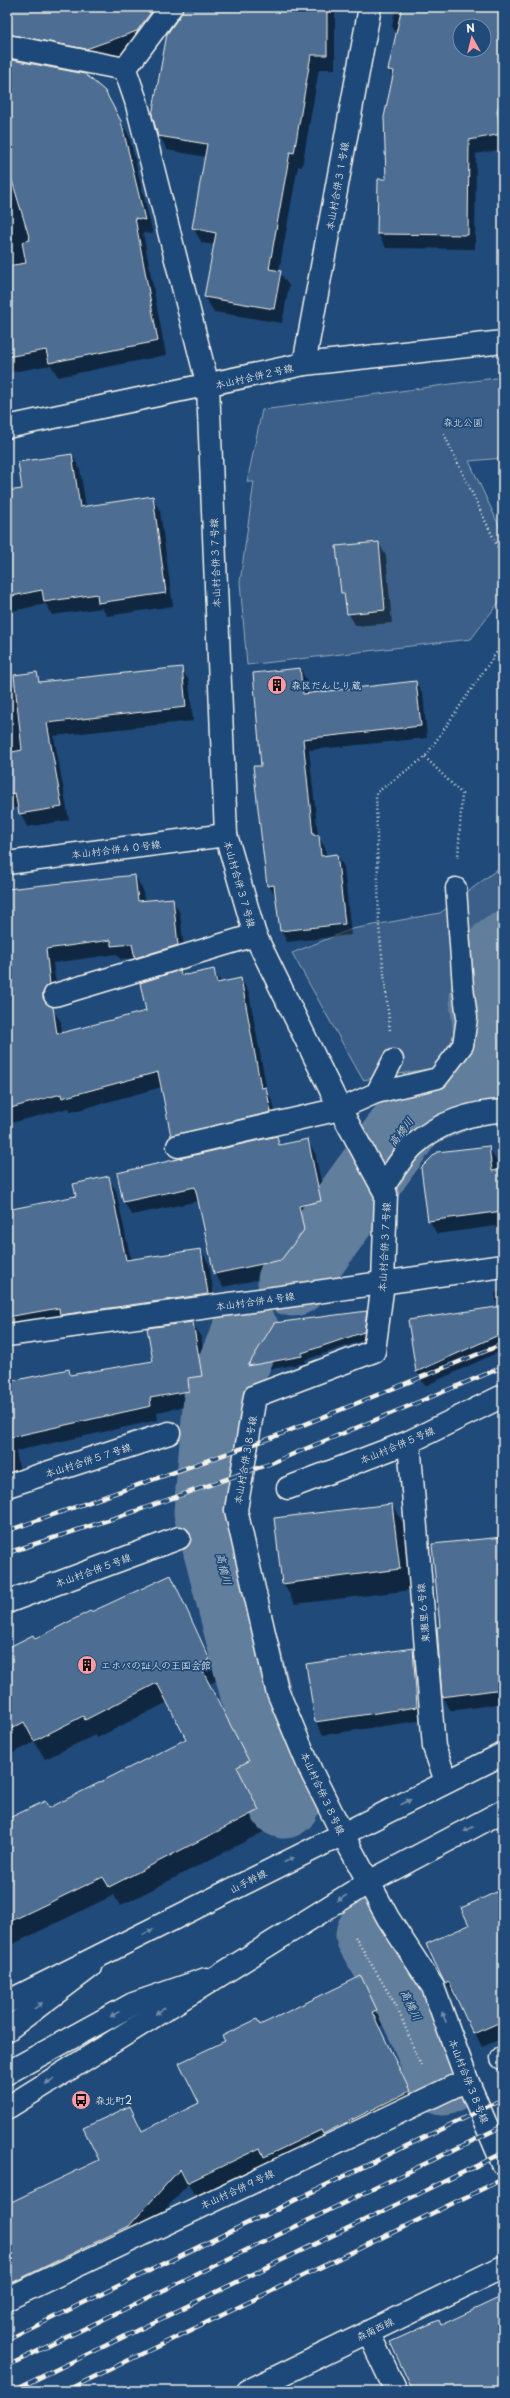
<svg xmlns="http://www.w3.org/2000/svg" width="510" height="2398" viewBox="0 0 510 2398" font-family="'Playpen Sans','Klee One',sans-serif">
	<rect width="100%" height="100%" fill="#1f4a7a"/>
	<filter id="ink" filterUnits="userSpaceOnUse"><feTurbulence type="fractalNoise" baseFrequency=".025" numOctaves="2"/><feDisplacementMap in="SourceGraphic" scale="8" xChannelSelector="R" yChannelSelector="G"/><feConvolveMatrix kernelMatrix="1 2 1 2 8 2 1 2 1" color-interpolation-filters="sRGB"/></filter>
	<g filter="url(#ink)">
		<!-- green -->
		<g fill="#3a5f88" stroke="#97a8b8">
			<path d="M 495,378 L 503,378 L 503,458 L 469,461 L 503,534 L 503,597 L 471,639 L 247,665 L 240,582 L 254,482 L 247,482 L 262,410 Z"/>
			<path d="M 503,865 L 503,930 L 456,985 L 460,1039 L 440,1067 L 363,1080 L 292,953 L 352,929 L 440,913 Z"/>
		</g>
		<!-- shadow -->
		<g fill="#0007" fill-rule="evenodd">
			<path d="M 7,7 L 335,7 L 335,69 L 319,69 L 302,167 L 298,166 L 279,271 L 289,286 L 282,323 L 214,312 L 205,297 L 215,245 L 202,243 L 193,228 L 206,157 L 167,150 L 159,135 L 184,10 L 181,9 L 146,46 L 94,63 L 7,52 Z"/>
			<path d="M 396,7 L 503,7 L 503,149 L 476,154 L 475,249 L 386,248 L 378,234 L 387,180 L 393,78 L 389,70 L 397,35 L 392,26 ZM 460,26 L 484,26 L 484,50 L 460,50 Z"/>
			<path d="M 7,58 L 84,75 L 113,106 L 129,136 L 153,234 L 143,233 L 166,355 L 58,377 L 51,365 L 7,373 Z"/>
			<path d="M 72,455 L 80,469 L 86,507 L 152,497 L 160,511 L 173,606 L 107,616 L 102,608 L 52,615 L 46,604 L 7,612 L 7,492 L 23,489 Z"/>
			<path d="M 379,543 L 386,556 L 392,623 L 356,626 L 348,613 L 346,600 L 342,593 Z"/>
			<path d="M 181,668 L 189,681 L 193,721 L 54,736 L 69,820 L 27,827 L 18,807 L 7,809 L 7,687 Z"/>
			<path d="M 300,669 L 307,681 L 308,694 L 416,682 L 423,694 L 427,738 L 309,750 L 318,836 L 325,848 L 326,856 L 337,855 L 344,867 L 351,935 L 287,942 L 281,930 L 277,897 L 268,885 L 263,766 Z"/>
			<path d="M 135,876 L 143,890 L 144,901 L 172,899 L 180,913 L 185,959 L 144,971 L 136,958 L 120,959 L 117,954 L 53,963 L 58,998 L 50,1006 L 61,1022 L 62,1034 L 147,1011 L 180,972 L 186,976 L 213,970 L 221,983 L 241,979 L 249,993 L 267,1091 L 273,1102 L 278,1126 L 180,1149 L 172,1136 L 162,1087 L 71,1112 L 69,1108 L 7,1124 L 7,889 Z"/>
			<path d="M 503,1046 L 503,1083 L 501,1080 Z"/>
			<path d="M 276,1137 L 281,1146 L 307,1140 L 315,1153 L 328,1214 L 306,1219 L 311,1244 L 289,1273 L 223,1287 L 215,1274 L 199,1201 L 132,1215 L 124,1202 L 118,1174 Z"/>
			<path d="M 488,1147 L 496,1160 L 497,1171 L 503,1170 L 503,1260 L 500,1254 L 496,1226 L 437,1234 L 429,1220 Z"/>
			<path d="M 108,1177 L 116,1191 L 131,1260 L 201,1250 L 209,1264 L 216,1308 L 7,1332 L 7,1211 L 77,1197 Z"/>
			<path d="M 503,1291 L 503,1350 L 425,1386 L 417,1372 L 409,1320 L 497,1307 L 495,1293 Z"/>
			<path d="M 366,1312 L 370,1319 L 367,1339 L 305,1360 L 306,1363 L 253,1372 L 250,1366 L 275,1324 Z"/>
			<path d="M 193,1323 L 201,1337 L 209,1389 L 195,1392 L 197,1404 L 157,1412 L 158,1420 L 16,1451 L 22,1484 L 7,1491 L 7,1383 L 68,1370 L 72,1376 L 154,1362 Z"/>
			<path d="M 392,1505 L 404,1525 L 412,1590 L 295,1604 L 283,1583 Z"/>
			<path d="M 503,1538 L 503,1703 L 451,1711 L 443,1697 L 438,1628 L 441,1628 Z"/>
			<path d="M 171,1576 L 220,1679 L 209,1684 L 259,1780 L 247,1786 L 269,1829 L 120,1906 L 114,1895 L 7,1947 L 7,1820 L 49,1809 L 187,1739 L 168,1702 L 97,1738 L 95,1735 L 45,1759 L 35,1742 L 7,1756 L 7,1649 L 35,1640 Z"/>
			<path d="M 413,1649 L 420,1662 L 424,1720 L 323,1735 L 316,1722 Z"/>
			<path d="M 503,1891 L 503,2038 L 482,2047 L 457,1996 L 454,1997 L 446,1983 L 470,1925 Z"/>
			<path d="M 360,1977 L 384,2024 L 379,2027 L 417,2106 L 274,2171 L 268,2162 L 196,2197 L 188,2184 L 137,2241 L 7,2304 L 7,2205 L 100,2160 L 142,2132 L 200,2104 L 260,2026 Z"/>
		</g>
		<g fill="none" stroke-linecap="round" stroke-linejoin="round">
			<!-- river -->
			<g stroke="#627e9d" stroke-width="71">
				<path d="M 293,1281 L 413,1115 L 459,1095 L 481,1068 L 489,1036 L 485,998 L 492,961 L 503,948"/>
				<path d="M 246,1336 L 219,1398 L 209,1512 L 284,1803"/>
				<path d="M 371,1935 L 410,2000 L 424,2029 L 443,2080"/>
			</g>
		</g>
		<!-- building -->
		<g fill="#4d6e92" stroke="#f4f1e8" fill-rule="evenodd">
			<path d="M 7,7 L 155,7 L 137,31 L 86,49 L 7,34 Z"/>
			<path d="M 183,7 L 327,7 L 327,55 L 311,55 L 294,153 L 290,152 L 269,269 L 281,271 L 274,309 L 204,297 L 216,233 L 192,228 L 207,144 L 158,136 L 152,115 L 167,34 L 181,14 Z"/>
			<path d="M 402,7 L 503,7 L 503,87 L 497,112 L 502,134 L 469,140 L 468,235 L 377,234 L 378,179 L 386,179 L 384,117 L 394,71 L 388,70 ZM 460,26 L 484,26 L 484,50 L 460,50 Z"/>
			<path d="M 7,59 L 85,74 L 105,91 L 121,121 L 145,220 L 135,218 L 158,341 L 49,363 L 46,350 L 7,357 L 7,266 L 26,263 L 22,242 L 30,240 L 7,164 Z"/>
			<path d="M 72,454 L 80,507 L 153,496 L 166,593 L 98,603 L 97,594 L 44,602 L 42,590 L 7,597 L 7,491 L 22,489 L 18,462 Z"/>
			<path d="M 379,542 L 385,610 L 347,614 L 344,593 L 341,593 L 336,546 Z"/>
			<path d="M 182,667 L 186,707 L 47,723 L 62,807 L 19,814 L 15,793 L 7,795 L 7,753 L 22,750 L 14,675 L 37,672 L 39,682 Z"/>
			<path d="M 300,668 L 303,694 L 416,681 L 421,726 L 303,739 L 313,835 L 319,835 L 321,856 L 337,854 L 345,924 L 280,931 L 274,885 L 267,886 L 253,766 L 261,766 L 253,673 Z"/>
			<path d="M 135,875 L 138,901 L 173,898 L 178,945 L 135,958 L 132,944 L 111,946 L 111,940 L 46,949 L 50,984 L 43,992 L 43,998 L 47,1004 L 53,1007 L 57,1034 L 146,1011 L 140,983 L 180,970 L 181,975 L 185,974 L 186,975 L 214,969 L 217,983 L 241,978 L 261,1088 L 266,1087 L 271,1112 L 171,1136 L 158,1072 L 62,1098 L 61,1094 L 7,1109 L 7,889 Z"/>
			<path d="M 277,1136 L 279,1145 L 308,1139 L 321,1201 L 299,1206 L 304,1230 L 281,1260 L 214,1274 L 195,1187 L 123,1202 L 117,1173 Z"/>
			<path d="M 489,1146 L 492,1171 L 503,1169 L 503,1211 L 428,1221 L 421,1168 L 437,1152 Z"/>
			<path d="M 109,1176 L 126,1260 L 201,1249 L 208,1294 L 60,1315 L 59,1308 L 7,1317 L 7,1210 L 76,1196 L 73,1184 Z"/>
			<path d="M 503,1306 L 503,1333 L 416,1372 L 408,1320 Z"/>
			<path d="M 367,1311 L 364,1332 L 302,1353 L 302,1356 L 248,1366 L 274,1323 Z"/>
			<path d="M 193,1322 L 202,1376 L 188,1378 L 189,1391 L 150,1398 L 151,1406 L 7,1438 L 7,1382 L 69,1369 L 70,1375 L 153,1361 L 147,1328 Z"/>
			<path d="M 392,1504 L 400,1569 L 282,1584 L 274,1518 Z"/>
			<path d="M 503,1537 L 503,1689 L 442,1697 L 437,1627 L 440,1627 L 432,1544 Z"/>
			<path d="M 171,1575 L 210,1660 L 199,1664 L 249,1761 L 237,1767 L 259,1810 L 109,1887 L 103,1877 L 7,1923 L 7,1819 L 45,1801 L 49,1808 L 186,1739 L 157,1683 L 85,1720 L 83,1716 L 34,1741 L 24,1722 L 7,1731 L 7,1648 L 33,1635 L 35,1639 L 90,1611 L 91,1612 Z"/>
			<path d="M 413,1648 L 417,1707 L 315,1722 L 306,1664 Z"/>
			<path d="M 503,1889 L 503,2021 L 473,2034 L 449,1982 L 445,1984 L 426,1944 L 469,1925 L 461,1908 Z"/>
			<path d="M 361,1976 L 377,2010 L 372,2012 L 410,2091 L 323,2134 L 321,2130 L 264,2157 L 260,2148 L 187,2183 L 180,2169 L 129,2226 L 7,2285 L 7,2204 L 99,2160 L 83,2128 L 130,2106 L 142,2131 L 199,2103 L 179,2063 L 225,2041 L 222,2036 L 257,2019 L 260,2025 Z"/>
			<path d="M 503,2296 L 503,2391 L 413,2391 L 390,2342 L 439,2320 L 441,2325 Z"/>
		</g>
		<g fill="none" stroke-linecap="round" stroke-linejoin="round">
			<!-- service casing -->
			<g stroke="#f4f1e8" stroke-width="23">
				<g id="service">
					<path d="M 376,1093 L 438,1078 L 463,1045 L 467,1018 L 463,987 L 456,888"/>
					<path d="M 340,1109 L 376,1093 L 393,1060"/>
				</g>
			</g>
			<!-- minor casing -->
			<g stroke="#f4f1e8" stroke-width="25">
				<g id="minor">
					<path d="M 7,46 L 125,69"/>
					<path d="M 125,69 L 136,101 L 208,386 L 226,835 L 255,935 L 340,1109 L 386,1194 L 383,1283 L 374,1351 L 255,1396 L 236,1510 L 277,1690 L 311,1771 L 342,1833 L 388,1918 L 433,1987 L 467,2080 L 503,2164"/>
					<path d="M 125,69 L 171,7"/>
					<path d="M 7,863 L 226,835"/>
					<path d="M 55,995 L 255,935"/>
					<path d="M 178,1146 L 340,1109"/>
					<path d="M 383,1187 C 392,1174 402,1156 414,1145 C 438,1123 471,1112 503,1111"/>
					<path d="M 7,1335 L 503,1266"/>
					<path d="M 409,1442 L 434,1747 L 446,1781"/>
					<path d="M 7,1486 L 169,1433"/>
					<path d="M 288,1488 L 409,1442 L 503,1396"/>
					<path d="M 7,1602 L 179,1538"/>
					<path d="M 7,2030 L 90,1967"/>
					<path d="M 502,2058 L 503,2058"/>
					<path d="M 7,2073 L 133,2004 L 206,1979"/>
					<path d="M 7,2299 L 467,2080"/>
					<path d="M 368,2332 L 396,2391"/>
					<path d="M 248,2391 L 503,2267"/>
				</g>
			</g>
			<!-- tertiary casing -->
			<g stroke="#f4f1e8" stroke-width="25">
				<g id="tertiary">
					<path d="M 304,364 L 370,7"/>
					<path d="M 7,427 L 304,364 L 503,342"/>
					<path d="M 7,2002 L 503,1754"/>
					<path d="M 7,2108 L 369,1882 L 503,1811"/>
				</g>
			</g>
			<!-- path -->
			<g stroke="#f4f1e8" stroke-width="2.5" stroke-dasharray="1 3" stroke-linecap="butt">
				<path d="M 444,434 L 503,558"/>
				<path d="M 425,757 L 462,794 L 458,858"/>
				<path d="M 390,1030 L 379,927 L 376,793 L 425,757 L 503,643"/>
				<path d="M 355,1937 L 397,2007 L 421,2066"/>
			</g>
			<!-- service -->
			<use href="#service" stroke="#1f4a7a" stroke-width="20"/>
			<!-- minor -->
			<use href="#minor" stroke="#1f4a7a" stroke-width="22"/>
			<!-- tertiary -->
			<use href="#tertiary" stroke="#1f4a7a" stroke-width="22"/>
			<!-- rail casing -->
			<g stroke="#f4f1e8" stroke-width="4.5">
				<g id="rail">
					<path d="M 7,1531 L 271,1438 L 503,1344"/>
					<path d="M 7,1553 L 136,1511 L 269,1464 L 503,1367"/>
					<path d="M 7,2340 L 503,2099"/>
					<path d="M 7,2366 L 503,2126"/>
					<path d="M 12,2391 L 503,2153"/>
					<path d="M 65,2391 L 503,2179"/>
				</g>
			</g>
			<!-- rail -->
			<use href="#rail" stroke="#1f4a7a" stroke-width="3" stroke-dasharray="9" stroke-linecap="butt"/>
		</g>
		<!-- one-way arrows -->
		<defs><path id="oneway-solid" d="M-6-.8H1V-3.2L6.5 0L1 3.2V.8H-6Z"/></defs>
		<g fill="#748da6">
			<use href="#oneway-solid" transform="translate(406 1802) rotate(-27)"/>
			<use href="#oneway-solid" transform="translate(469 1829) rotate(152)"/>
			<use href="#oneway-solid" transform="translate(289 1860) rotate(-27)"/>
			<use href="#oneway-solid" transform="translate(342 1898) rotate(149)"/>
			<use href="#oneway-solid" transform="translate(148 1932) rotate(-27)"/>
			<use href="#oneway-solid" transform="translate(38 2006) rotate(-37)"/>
			<use href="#oneway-solid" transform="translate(160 2011) rotate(148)"/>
			<use href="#oneway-solid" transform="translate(115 2014) rotate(151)"/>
			<use href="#oneway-solid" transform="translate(444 2017) rotate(-111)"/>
			<use href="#oneway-solid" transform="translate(50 2081) rotate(148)"/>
		</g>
	</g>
	<!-- icons -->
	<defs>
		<g id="building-disc" transform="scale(1)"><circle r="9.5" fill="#ff9aa2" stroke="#1f4a7a"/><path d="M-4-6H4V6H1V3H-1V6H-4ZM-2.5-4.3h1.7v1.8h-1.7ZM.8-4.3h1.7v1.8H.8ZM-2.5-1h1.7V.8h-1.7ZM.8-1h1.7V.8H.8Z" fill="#111"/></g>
		<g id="bus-disc" transform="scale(1)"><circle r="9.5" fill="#ff9aa2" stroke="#1f4a7a"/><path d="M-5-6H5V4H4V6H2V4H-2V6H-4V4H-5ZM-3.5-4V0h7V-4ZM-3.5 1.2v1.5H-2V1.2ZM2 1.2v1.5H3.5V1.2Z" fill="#111"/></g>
	</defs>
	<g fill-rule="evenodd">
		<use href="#building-disc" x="277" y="685"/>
		<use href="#building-disc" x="87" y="1665"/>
		<use href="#bus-disc" x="81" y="2100"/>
	</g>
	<g text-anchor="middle" stroke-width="3.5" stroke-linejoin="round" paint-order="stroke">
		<!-- street labels -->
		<g font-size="10" fill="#f4f1e8" stroke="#1f4a7a">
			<text transform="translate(337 186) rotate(-80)" y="4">本山村合併３１号線</text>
			<text transform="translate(254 376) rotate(-13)" y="4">本山村合併２号線</text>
			<text transform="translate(215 563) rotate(-92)" y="4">本山村合併３７号線</text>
			<text transform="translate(116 849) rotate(-7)" y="4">本山村合併４０号線</text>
			<text transform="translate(240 884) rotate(74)" y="4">本山村合併３７号線</text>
			<text transform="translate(384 1247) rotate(-87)" y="4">本山村合併３７号線</text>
			<text transform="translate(255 1301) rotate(-8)" y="4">本山村合併４号線</text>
			<text transform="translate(397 1445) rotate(-23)" y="4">本山村合併５号線</text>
			<text transform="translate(88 1460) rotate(-18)" y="4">本山村合併５７号線</text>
			<text transform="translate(245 1460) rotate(-80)" y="4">本山村合併３８号線</text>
			<text transform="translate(93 1570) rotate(-20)" y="4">本山村合併５号線</text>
			<text transform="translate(423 1613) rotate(-95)" y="4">東灘里６号線</text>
			<text transform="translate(323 1793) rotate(65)" y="4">本山村合併３８号線</text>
			<text transform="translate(248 1881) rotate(-27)" y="4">山手幹線</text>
			<text transform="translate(469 2081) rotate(68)" y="4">本山村合併３８号線</text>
			<text transform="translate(237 2189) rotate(-25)" y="4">本山村合併９号線</text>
			<text transform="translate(375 2329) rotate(-26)" y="4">森南西線</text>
		</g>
		<!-- park labels -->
		<g font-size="10" fill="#e1e2de" stroke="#1f4a7a">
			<text x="463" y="426">森北公園</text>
		</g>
		<!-- poi labels -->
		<g font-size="10" fill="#f4f1e8" stroke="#1f4a7a" text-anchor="start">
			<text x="291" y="689">森区だんじり蔵</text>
			<text x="101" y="1669">エホバの証人の王国会館</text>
			<text x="95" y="2104">森北町2</text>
		</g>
		<!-- water labels -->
		<g font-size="11" font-style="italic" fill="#dee0dd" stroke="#1f4a7a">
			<text transform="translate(401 1132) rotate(-53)" y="4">高橋川</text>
			<text transform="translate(224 1569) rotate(76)" y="4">高橋川</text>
			<text transform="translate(411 2005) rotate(64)" y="4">高橋川</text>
		</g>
	</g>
	<!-- margin -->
	<rect width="510" height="2398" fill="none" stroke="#1f4a7a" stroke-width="24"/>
	<rect x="12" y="12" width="486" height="2374" fill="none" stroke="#f4f1e8" stroke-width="1.5" filter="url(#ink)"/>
	<!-- north arrow -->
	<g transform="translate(472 38) rotate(352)"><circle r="19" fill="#1f4a7a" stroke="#748da6"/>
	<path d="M0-3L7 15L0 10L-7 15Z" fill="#ff9aa2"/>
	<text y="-6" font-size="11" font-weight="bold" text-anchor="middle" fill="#f4f1e8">N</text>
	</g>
</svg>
